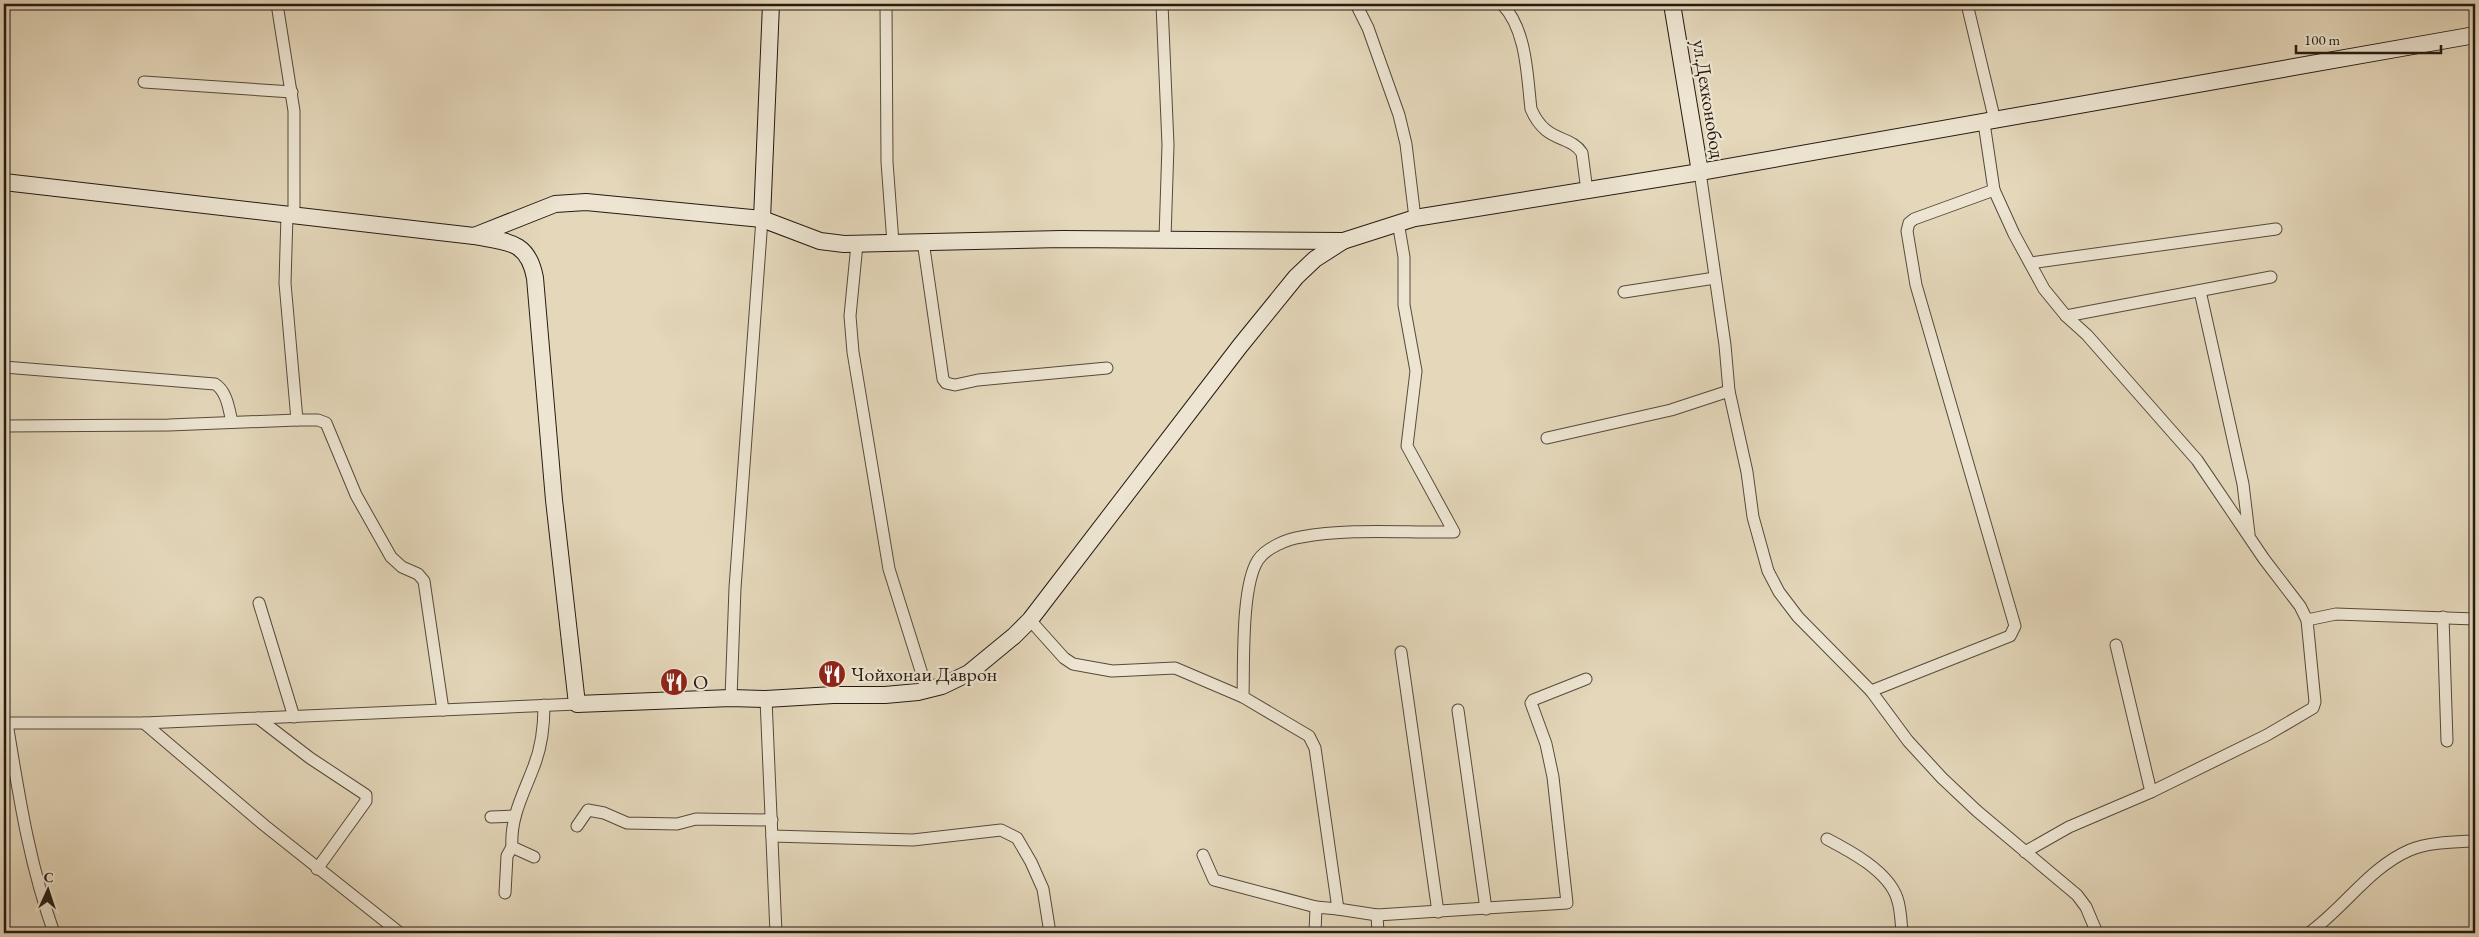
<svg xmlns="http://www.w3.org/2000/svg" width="2479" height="937" viewBox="0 0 2479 937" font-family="'EB Garamond',serif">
	<rect width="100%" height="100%" fill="#e4d7ba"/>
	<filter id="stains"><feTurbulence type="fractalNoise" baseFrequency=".004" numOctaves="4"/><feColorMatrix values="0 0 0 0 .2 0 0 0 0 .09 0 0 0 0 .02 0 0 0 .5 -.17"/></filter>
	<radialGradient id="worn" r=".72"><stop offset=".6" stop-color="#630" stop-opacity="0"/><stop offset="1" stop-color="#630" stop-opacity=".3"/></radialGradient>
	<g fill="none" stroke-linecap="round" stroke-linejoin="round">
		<!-- street casing -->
		<g stroke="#554a3d" stroke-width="13">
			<g id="street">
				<path d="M 277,4 L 294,111 L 294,216"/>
				<path d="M 886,4 L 887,162 L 893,243"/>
				<path d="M 1162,4 L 1168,145 L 1165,238"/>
				<path d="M 1356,4 L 1368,28 L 1399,115 L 1406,144 L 1415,218"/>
				<path d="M 1502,4 C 1527,30 1527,76 1531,109 C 1546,144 1570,134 1582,153 L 1587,191"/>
				<path d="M 1967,4 L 1995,121"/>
				<path d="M 144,82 L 292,92"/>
				<path d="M 1700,172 L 1725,345 L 1729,391 L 1747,472 L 1753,517 L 1768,571 L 1779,592 L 1798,617 L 1871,691 L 1908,741 L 1942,778 L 1977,811 L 2077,895 L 2086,907 L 2097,933"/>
				<path d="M 1994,190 L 2014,234 L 2044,289 L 2066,316 L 2087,335 L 2197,460 L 2264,559 L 2300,606 L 2307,620 L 2336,614 L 2475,619"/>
				<path d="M 287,215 L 285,283 L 297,420"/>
				<path d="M 923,241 L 943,379 L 946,383 L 955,385 L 978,380 L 1107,368"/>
				<path d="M 857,244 L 850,316 L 853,352 L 889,569 L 927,690"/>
				<path d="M 2030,263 L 2276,229"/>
				<path d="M 2200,291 L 2243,484 L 2249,534"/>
				<path d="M 1624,292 L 1715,278"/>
				<path d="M 2066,316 L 2271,277"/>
				<path d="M 4,367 L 215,384 C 227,391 229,410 232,422"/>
				<path d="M 4,426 L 169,425 L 297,420 L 318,420 L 326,423 L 356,495 L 391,557 L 402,567 L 418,574 L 424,581 L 443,710"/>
				<path d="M 1547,438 L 1671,410 L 1729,391"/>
				<path d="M 259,603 L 294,717"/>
				<path d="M 2443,617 L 2447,741"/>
				<path d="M 1030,620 L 1064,658 L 1073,664 L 1112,671 L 1175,668 L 1243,697 L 1309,736 L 1315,748 L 1338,909 L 1316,907 L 1315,933"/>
				<path d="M 2116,645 L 2151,792"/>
				<path d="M 1401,652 L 1438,912"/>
				<path d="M 1871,691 L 2010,636 L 2015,626 L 1916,285 L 1907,231 L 1909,223 L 1914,219 L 1994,190 L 1984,123"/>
				<path d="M 1243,697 C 1244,665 1241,586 1258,560 C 1266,548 1287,539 1301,537 C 1350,528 1404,533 1454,532 L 1407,446 L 1416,371 L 1404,305 L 1404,257 L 1398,222"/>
				<path d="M 731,698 L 735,588 L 762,219"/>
				<path d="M 766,699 L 776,933"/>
				<path d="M 1458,710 L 1486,909"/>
				<path d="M 258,718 L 310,758 L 366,795 L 366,801 L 317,869"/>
				<path d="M 4,723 L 144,723 L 577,704"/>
				<path d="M 7,723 C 19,796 29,863 54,933"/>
				<path d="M 144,723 L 264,825 L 400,933"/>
				<path d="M 491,817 L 515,816"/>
				<path d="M 577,826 L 588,810 L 604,813 L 627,823 L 677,824 L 696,819 L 772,820"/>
				<path d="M 772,836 L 913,840 L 1001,830 L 1017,838 L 1031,862 L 1043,889 L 1050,933"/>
				<path d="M 1827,839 C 1850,851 1888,871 1897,898 C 1901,909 1901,922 1902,933"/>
				<path d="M 2025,852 L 2069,827 L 2151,792 L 2267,735 L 2313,708 L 2315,702 L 2307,620"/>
				<path d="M 1203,855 L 1214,880 L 1316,907"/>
				<path d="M 534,857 L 512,847 C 510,817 524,793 534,766 C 542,746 544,726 544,705"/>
				<path d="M 505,893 L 507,856 L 512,847"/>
				<path d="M 1338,909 L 1377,915 L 1567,903 L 1553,777 L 1546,744 L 1531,703 L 1533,700 L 1586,679"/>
				<path d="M 1377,915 L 1378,933"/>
				<path d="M 2309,933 C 2344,908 2370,867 2410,850 C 2429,842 2455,842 2475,841"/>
			</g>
		</g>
		<!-- secondary casing -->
		<g stroke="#251b13" stroke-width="18">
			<g id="secondary">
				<path d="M 1672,4 L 1700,172"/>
				<path d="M 4,182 L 474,236 C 507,242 528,240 535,278 L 554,500 L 577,704 L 731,698 L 766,699 L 833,695 L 885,695 L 918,692 L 942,686 L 969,673 L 1014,636 L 1030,620 L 1240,346 L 1296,277 L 1315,259 L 1343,241 L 1415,218 L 1700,172 L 2475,35"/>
				<path d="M 762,219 L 820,241 L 844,244 L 1062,239 L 1343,241"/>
				<path d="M 474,236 L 555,204 L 586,202 L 762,219 L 771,4"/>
			</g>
		</g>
		<!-- street -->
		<use href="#street" stroke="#ede5d2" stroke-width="11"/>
		<!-- secondary -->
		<use href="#secondary" stroke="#ede5d2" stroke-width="16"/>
	</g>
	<!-- icons -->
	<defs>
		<g id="restaurant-disc" transform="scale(1.4375)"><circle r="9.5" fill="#8f2418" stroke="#ede5d2"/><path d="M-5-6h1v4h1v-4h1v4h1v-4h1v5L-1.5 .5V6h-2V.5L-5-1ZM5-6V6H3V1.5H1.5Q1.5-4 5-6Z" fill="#fff"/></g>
	</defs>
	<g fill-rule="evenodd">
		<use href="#restaurant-disc" x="832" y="674"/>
		<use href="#restaurant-disc" x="674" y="682"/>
	</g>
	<g text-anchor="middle" stroke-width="4.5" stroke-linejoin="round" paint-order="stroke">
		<!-- street labels -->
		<g font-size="20" fill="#251b13" stroke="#ede5d2">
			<text transform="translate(1709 99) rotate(81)" y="7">ул.Дехконобод</text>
		</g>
		<!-- poi labels -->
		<g font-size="20" fill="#251b13" stroke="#ede5d2" text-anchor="start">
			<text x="851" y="681">Чойхонаи Даврон</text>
			<text x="693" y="689">O</text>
		</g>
	</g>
	<!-- margin -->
	<rect width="2479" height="937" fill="none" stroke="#e4d7ba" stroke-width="20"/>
	<rect x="5" y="5" width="2469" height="927" fill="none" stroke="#251b13" stroke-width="2.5"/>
	<rect x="10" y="10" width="2459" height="917" fill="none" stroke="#251b13"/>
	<!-- north arrow -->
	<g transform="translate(48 890) rotate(3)" stroke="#ede5d2" stroke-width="4" paint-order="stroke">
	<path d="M0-4L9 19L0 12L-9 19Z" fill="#251b13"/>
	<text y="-8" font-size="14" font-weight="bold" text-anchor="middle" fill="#251b13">С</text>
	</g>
	<!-- scale -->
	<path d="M2296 45v8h145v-8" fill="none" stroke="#251b13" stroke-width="2.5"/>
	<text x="2304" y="45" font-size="15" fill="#251b13" stroke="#ede5d2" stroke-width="4" paint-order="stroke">100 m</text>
	<rect width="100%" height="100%" filter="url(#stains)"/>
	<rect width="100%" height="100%" fill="url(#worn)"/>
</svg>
